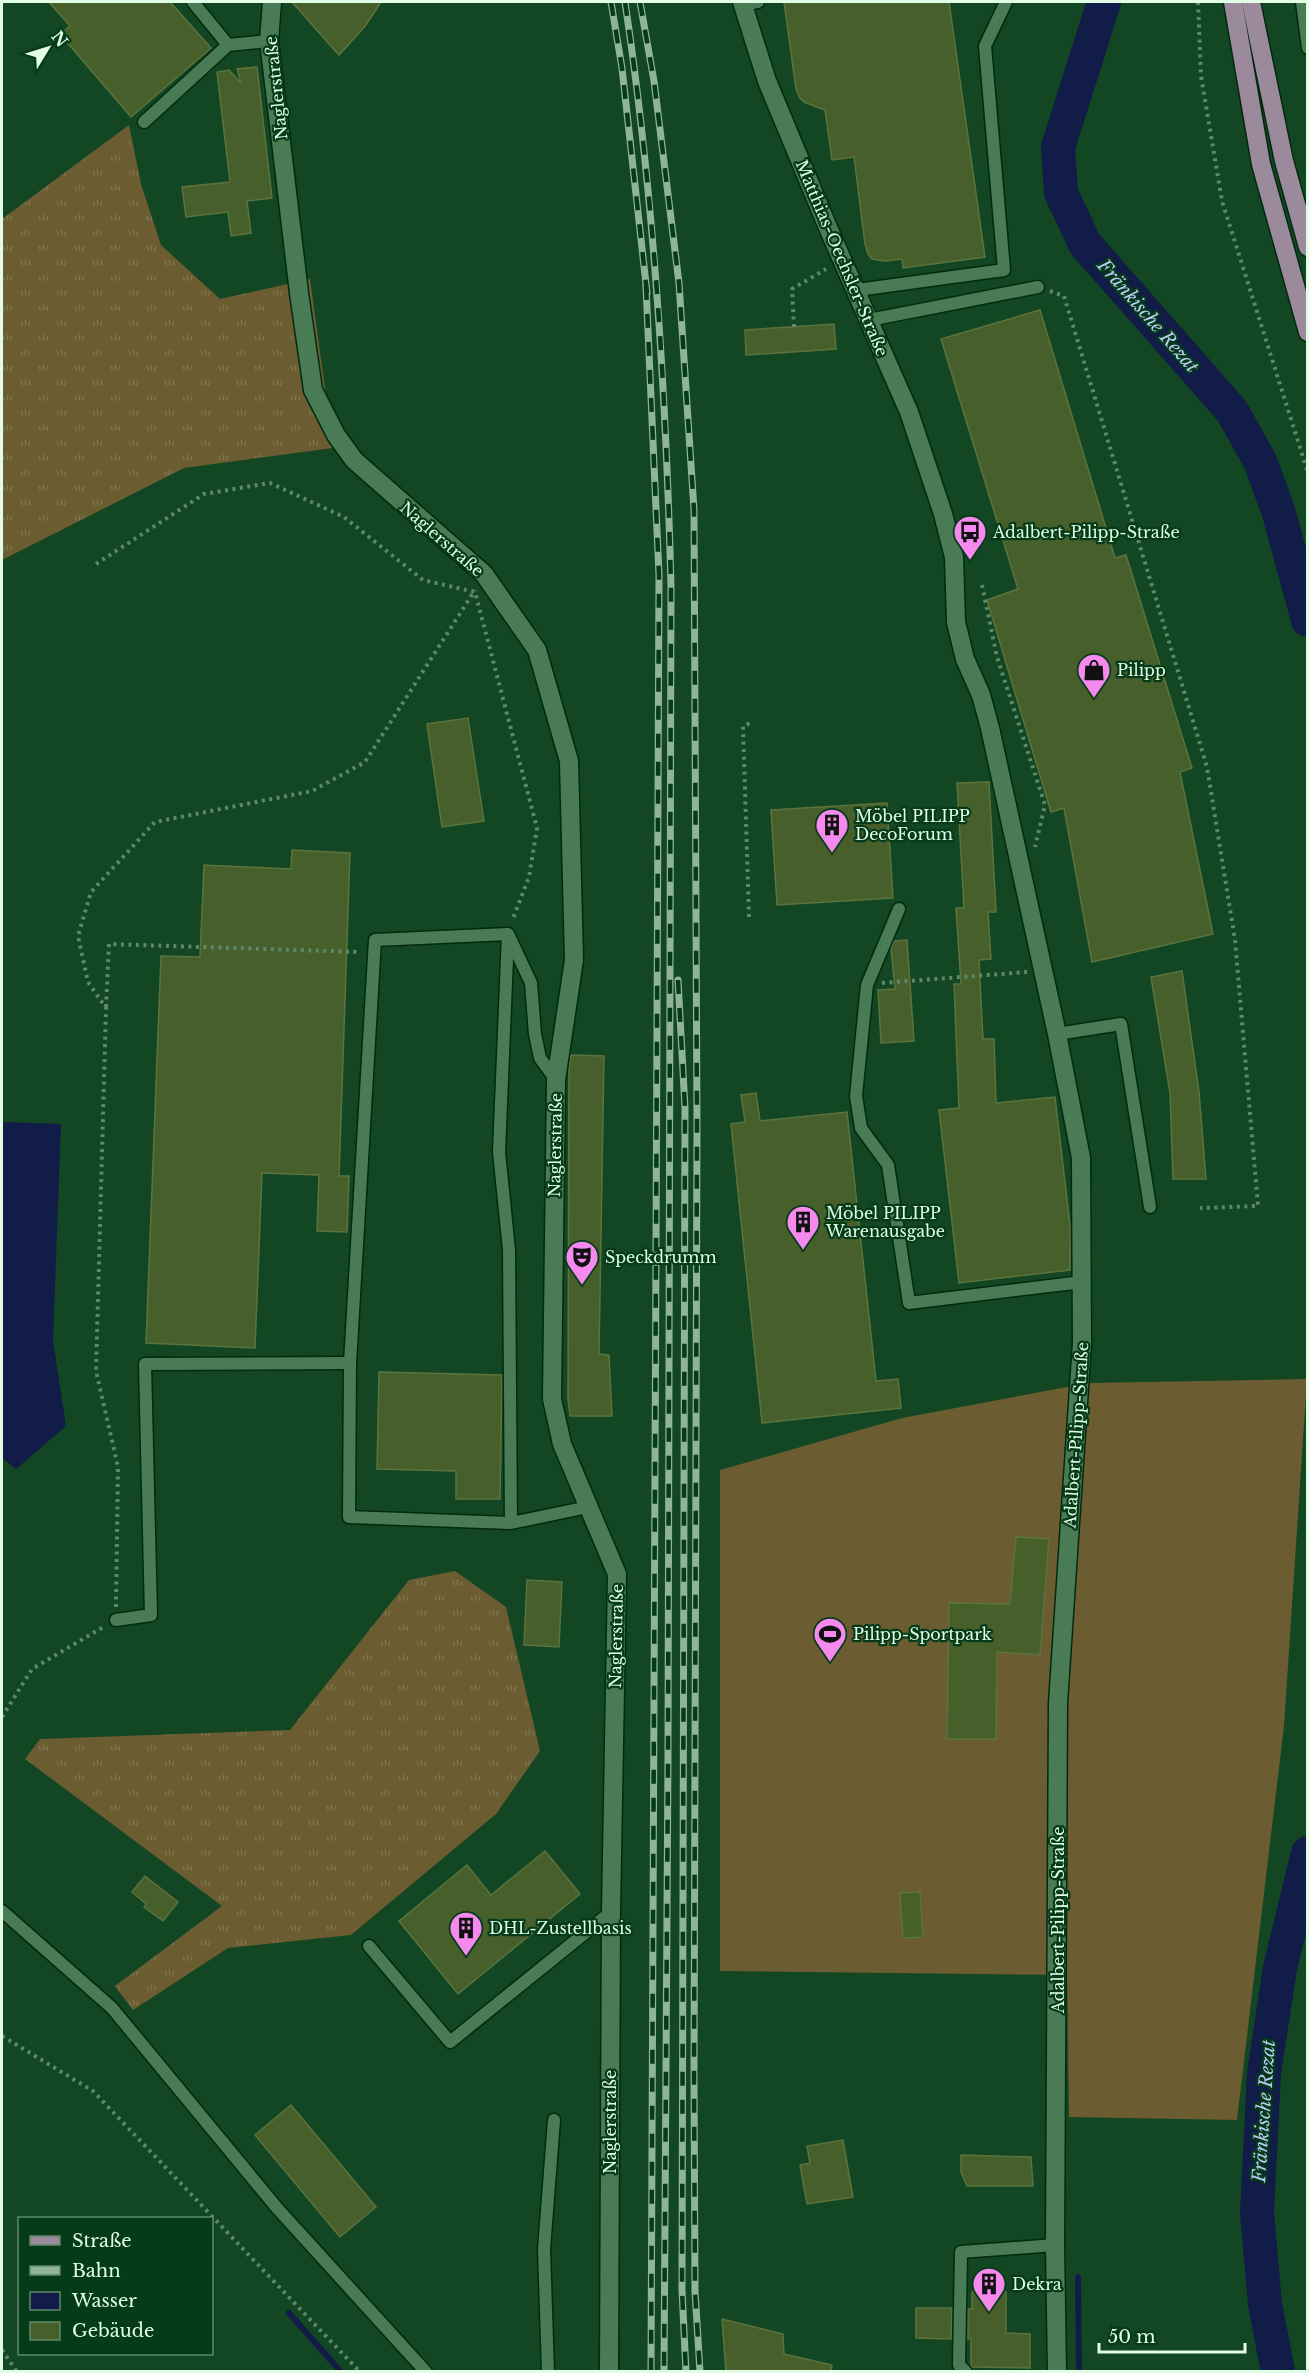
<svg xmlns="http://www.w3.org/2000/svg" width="1309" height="2373" viewBox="0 0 1309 2373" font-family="'Libre Baskerville',serif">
	<defs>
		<pattern id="grass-tufts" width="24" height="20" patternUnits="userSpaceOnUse" patternTransform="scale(1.5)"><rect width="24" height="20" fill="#6b5c31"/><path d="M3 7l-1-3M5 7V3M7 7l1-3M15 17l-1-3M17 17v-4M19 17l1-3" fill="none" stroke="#80744f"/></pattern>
	</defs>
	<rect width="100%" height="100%" fill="#134622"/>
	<!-- grass -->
	<g fill="url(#grass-tufts)">
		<path d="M 129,125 L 141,184 L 161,245 L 220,299 L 310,279 L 333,448 L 184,468 L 2,560 L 2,219 Z"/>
		<path d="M 455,1571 L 506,1607 L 540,1751 L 496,1814 L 351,1935 L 228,1948 L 133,2010 L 115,1986 L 222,1906 L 25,1759 L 40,1739 L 290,1730 L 409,1580 Z"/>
	</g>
	<!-- garden -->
	<path fill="#6b5c31" d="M 1307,1379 L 1284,1726 L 1237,2120 L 1069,2117 L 1067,1975 L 720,1971 L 720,1470 L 902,1418 L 1088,1383 Z"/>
	<!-- water -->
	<path fill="#121c48" d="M 2,1122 L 61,1124 L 53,1341 L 66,1426 L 16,1469 L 2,1458 Z"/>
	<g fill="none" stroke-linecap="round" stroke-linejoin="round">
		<!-- stream -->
		<g stroke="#121c48" stroke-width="6">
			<path d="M 1078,2277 L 1079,2372"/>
			<path d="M 289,2313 L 341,2372"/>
		</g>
		<!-- river -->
		<g stroke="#121c48" stroke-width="34">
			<path d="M 1104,2 L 1058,147 L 1061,193 L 1085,244 L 1232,411 L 1260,461 L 1278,510 L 1308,620"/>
			<path d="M 1278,2372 L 1265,2304 L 1257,2213 L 1264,2073 L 1280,1968 L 1308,1853"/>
		</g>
	</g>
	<!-- building -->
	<g fill="#475f2b" stroke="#5b743f" stroke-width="1.5">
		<path d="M 49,2 L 170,2 L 211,48 L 131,117 L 60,34 L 70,26 Z"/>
		<path d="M 292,2 L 381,2 L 366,25 L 339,55 Z"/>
		<path d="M 784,2 L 949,2 L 985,257 L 903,268 L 902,259 L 885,261 L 872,259 L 868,254 L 865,244 L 854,157 L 832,160 L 825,110 L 804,102 L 800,98 L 796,89 Z"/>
		<path d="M 257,67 L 272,198 L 247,201 L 251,233 L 231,236 L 228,212 L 186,217 L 182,187 L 230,182 L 217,72 L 229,70 L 241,83 L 237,69 Z"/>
		<path d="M 1040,310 L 1115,558 L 1126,555 L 1192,768 L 1180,772 L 1213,934 L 1092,962 L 1064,808 L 1051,812 L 987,600 L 1018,589 L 941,339 Z"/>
		<path d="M 834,324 L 836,349 L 746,355 L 745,330 Z"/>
		<path d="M 468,718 L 484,821 L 442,827 L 427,724 Z"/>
		<path d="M 989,782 L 996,912 L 988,912 L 991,959 L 979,960 L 983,1039 L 994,1039 L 996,1103 L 1055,1097 L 1070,1225 L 1070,1270 L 959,1283 L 939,1110 L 959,1108 L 954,984 L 961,984 L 956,908 L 964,908 L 957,783 Z"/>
		<path d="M 887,803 L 893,898 L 777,905 L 771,810 Z"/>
		<path d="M 292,850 L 350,853 L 339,1176 L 349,1176 L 347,1232 L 317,1231 L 319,1175 L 262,1173 L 255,1348 L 146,1343 L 161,956 L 200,957 L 204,865 L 291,869 Z"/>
		<path d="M 907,940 L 914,1041 L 881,1043 L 878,990 L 895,989 L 891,948 L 894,941 Z"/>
		<path d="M 1182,971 L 1199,1092 L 1206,1179 L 1173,1179 L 1170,1093 L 1151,977 Z"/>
		<path d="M 571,1055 L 604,1056 L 599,1354 L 609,1355 L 612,1416 L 570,1416 L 568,1398 L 569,1069 Z"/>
		<path d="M 756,1093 L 760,1121 L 847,1112 L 876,1381 L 898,1379 L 901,1408 L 762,1423 L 731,1124 L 745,1122 L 741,1095 Z"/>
		<path d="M 379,1372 L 502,1375 L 500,1499 L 456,1499 L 456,1471 L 377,1469 Z"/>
		<path d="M 1016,1537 L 1049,1539 L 1040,1655 L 997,1652 L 996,1739 L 947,1739 L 949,1603 L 1010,1604 Z"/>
		<path d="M 527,1580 L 562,1582 L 559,1647 L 524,1645 Z"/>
		<path d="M 545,1851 L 580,1894 L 458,1994 L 399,1921 L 467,1865 L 491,1895 Z"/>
		<path d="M 145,1876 L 178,1902 L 163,1921 L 144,1907 L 146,1904 L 132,1892 Z"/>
		<path d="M 920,1892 L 923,1937 L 903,1938 L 900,1893 Z"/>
		<path d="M 291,2105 L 376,2207 L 340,2237 L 255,2135 Z"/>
		<path d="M 843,2140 L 853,2197 L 807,2204 L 800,2165 L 810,2163 L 807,2146 Z"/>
		<path d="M 961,2155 L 1031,2157 L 1033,2186 L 967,2186 L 961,2172 Z"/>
		<path d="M 972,2292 L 1006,2292 L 1006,2333 L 1030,2334 L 1030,2368 L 972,2367 L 971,2365 L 971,2339 L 968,2339 L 968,2309 L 972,2309 Z"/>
		<path d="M 916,2308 L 952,2308 L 951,2339 L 916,2338 Z"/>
		<path d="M 722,2319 L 783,2334 L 784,2354 L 832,2365 L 831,2372 L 726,2372 Z"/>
	</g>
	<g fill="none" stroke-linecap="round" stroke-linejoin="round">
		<!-- service casing -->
		<g stroke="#032a0f" stroke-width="15">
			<g id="service">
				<path d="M 193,2 L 228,45"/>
				<path d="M 1302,2 L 1308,48"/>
				<path d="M 744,5 L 758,2"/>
				<path d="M 144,122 L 228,45 L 269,41"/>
				<path d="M 857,290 L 1004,270 L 985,46 L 1006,2"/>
				<path d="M 869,320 L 1038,287"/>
				<path d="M 899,909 L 867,985 L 856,1096 L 861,1128 L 888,1165 L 909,1303 L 1082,1282"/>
				<path d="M 509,936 L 531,983 L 535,1034 L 540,1058 L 556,1080"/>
				<path d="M 1057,1034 L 1121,1024 L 1150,1207"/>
				<path d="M 511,1523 L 509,1250 L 499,1152 L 508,934 L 375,940 L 350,1363 L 349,1517 L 511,1523 L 588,1507"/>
				<path d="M 116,1620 L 151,1615 L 145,1364 L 350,1363"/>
				<path d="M 2,1911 L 112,2008 L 277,2208 L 426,2372"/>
				<path d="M 369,1946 L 450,2042 L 611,1912"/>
				<path d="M 548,2372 L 544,2249 L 554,2120"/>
				<path d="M 966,2372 L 959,2365 L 961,2252 L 1055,2245"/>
			</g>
		</g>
		<!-- minor casing -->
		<g stroke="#032a0f" stroke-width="21">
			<g id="minor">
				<path d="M 272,2 L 269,41 L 299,293 L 313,390 L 336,435 L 354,460 L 484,574 L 537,650 L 569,761 L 574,960 L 556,1080 L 552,1399 L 562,1444 L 617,1574 L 611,1912 L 609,2372"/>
				<path d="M 742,2 L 767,81 L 829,230 L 909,412 L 943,514 L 954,557 L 956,622 L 965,659 L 981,695 L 990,728 L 1057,1034 L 1081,1158 L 1082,1343 L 1058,1703 L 1055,2245 L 1057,2372"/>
			</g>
		</g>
		<!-- primary casing -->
		<g stroke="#032a0f" stroke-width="21">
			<g id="primary">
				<path d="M 1233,2 L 1261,164 L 1308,332"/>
				<path d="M 1251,2 L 1284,161 L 1308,247"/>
			</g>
		</g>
		<!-- path -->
		<g stroke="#5e8969" stroke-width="4" stroke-dasharray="3 4.5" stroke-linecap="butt">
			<path d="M 1198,2 L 1201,76 L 1222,201 L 1308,473"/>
			<path d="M 1050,291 L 1064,296 L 1207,767 L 1235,940 L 1258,1206 L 1200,1208"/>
			<path d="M 794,327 L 792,289 L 826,269"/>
			<path d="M 96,564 L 204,494 L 270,483 L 344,517 L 423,580 L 475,592 L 537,828 L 529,877 L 512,921"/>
			<path d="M 982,585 L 997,657 L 1045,805 L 1035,847"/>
			<path d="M 749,917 L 743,726 L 753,722"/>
			<path d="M 882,983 L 1027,972"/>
			<path d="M 106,1007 L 109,944 L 359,952"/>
			<path d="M 116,1607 L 118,1467 L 96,1371 L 106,1008 L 88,982 L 78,936 L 91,892 L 155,822 L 312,791 L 365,762 L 475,590"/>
			<path d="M 2,1717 L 32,1669 L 105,1626"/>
			<path d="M 2,2036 L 93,2091 L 360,2372"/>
			<path d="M 2,2350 L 17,2372"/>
		</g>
		<!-- service -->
		<use href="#service" stroke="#497b54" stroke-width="12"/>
		<!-- minor -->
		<use href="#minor" stroke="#497b54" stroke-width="18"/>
		<!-- primary -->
		<use href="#primary" stroke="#9b899c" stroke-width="18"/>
		<!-- rail casing -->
		<g stroke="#90b498" stroke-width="7">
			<g id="rail">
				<path d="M 611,2 L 622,68 L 647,293"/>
				<path d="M 625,2 C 654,195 666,390 671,586 L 668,1759 L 664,2372"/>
				<path d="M 640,2 L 654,81 L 679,283 L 694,510 L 697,1124 L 694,2074 L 695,2291 L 700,2372"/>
				<path d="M 646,286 L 659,575 L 651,2372"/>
				<path d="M 678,980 L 685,1108 L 682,2290 L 686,2372"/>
			</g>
		</g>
		<!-- rail -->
		<use href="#rail" stroke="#053b18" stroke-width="4.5" stroke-dasharray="14" stroke-linecap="butt"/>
	</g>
	<!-- icons -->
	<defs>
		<g id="bus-pin" transform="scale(1.725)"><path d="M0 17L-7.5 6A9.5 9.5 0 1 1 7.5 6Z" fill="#f589ee" stroke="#053b18"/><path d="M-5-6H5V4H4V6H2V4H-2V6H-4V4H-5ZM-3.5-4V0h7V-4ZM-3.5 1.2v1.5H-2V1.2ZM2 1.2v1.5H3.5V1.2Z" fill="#111"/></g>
		<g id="shop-pin" transform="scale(1.725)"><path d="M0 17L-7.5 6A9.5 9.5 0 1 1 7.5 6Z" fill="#f589ee" stroke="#053b18"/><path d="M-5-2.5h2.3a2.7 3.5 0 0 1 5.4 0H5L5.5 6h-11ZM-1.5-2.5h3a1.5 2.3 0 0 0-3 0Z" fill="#111"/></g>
		<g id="building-pin" transform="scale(1.725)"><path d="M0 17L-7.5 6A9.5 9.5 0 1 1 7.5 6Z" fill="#f589ee" stroke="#053b18"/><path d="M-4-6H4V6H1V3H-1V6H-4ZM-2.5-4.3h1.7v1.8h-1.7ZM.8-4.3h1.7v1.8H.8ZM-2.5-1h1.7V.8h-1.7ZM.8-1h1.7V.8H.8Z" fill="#111"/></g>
		<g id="theatre-pin" transform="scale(1.725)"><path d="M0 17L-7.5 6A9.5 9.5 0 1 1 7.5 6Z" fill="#f589ee" stroke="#053b18"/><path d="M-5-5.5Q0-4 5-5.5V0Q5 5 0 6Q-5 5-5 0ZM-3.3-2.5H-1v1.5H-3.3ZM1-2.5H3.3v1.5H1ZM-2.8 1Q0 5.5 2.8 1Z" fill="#111"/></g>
		<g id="stadium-pin" transform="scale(1.725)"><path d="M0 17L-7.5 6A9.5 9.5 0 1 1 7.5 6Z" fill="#f589ee" stroke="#053b18"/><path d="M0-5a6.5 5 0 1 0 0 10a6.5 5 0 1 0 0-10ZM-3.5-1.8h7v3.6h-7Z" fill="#111"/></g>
	</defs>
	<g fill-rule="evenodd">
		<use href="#bus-pin" x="970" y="532"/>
		<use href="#shop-pin" x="1094" y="670"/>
		<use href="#building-pin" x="832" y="825"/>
		<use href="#building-pin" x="803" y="1222"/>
		<use href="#theatre-pin" x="582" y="1257"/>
		<use href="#stadium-pin" x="830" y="1634"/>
		<use href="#building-pin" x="466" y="1928"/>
		<use href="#building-pin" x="989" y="2284"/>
	</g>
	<g text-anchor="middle" stroke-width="4.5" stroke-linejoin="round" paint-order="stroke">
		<!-- street labels -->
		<g font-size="16" fill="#e2fde6" stroke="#053b18">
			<text transform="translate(276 88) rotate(-96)" y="6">Naglerstraße</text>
			<text transform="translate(842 258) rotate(67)" y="6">Matthias-Oechsler-Straße</text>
			<text transform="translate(442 539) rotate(41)" y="6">Naglerstraße</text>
			<text transform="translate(555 1145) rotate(-89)" y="6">Naglerstraße</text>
			<text transform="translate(1076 1435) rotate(-86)" y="6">Adalbert-Pilipp-Straße</text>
			<text transform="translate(616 1636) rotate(-89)" y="6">Naglerstraße</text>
			<text transform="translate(1058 1920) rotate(-90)" y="6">Adalbert-Pilipp-Straße</text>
			<text transform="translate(610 2122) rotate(-90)" y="6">Naglerstraße</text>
		</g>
		<!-- poi labels -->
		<g font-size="16" fill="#e2fde6" stroke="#053b18" text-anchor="start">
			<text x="993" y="538">Adalbert-Pilipp-Straße</text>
			<text x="1117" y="676">Pilipp</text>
			<text x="855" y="822">Möbel PILIPP<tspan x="855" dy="18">DecoForum</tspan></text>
			<text x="826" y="1219">Möbel PILIPP<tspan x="826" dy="18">Warenausgabe</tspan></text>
			<text x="605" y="1263">Speckdrumm</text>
			<text x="853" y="1640">Pilipp-Sportpark</text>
			<text x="489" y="1934">DHL-Zustellbasis</text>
			<text x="1012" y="2290">Dekra</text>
		</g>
		<!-- water labels -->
		<g font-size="18" font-style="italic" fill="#bbccfa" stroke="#053b18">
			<text transform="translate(1148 316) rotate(49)" y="6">Fränkische Rezat</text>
			<text transform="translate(1264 2111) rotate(-86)" y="6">Fränkische Rezat</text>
		</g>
	</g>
	<!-- border -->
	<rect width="1309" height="2373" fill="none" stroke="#e2fde6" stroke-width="6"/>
	<!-- legend -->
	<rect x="18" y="2217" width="195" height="138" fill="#053b18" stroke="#5d896a" stroke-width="1.5"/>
	<rect x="30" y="2236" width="30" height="9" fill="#9b899c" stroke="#5d896a" stroke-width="1.5"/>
	<text x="72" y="2247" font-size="18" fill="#e2fde6">Straße</text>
	<rect x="30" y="2266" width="30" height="9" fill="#90b498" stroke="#5d896a" stroke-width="1.5"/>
	<text x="72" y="2277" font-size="18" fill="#e2fde6">Bahn</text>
	<rect x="30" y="2292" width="30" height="18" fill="#121c48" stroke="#5d896a" stroke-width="1.5"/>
	<text x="72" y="2307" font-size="18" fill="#e2fde6">Wasser</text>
	<rect x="30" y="2322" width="30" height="18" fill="#475f2b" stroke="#5d896a" stroke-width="1.5"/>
	<text x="72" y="2337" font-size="18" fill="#e2fde6">Gebäude</text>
	<!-- north arrow -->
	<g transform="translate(48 48) rotate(52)" stroke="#053b18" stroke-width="4.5" paint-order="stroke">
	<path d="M0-4.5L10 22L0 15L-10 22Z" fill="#e2fde6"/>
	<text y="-9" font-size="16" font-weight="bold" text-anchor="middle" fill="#e2fde6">N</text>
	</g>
	<!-- scale -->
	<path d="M1099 2343v9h146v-9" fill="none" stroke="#e2fde6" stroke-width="3"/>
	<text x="1108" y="2343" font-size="18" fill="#e2fde6" stroke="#053b18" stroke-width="4.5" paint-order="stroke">50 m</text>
</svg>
